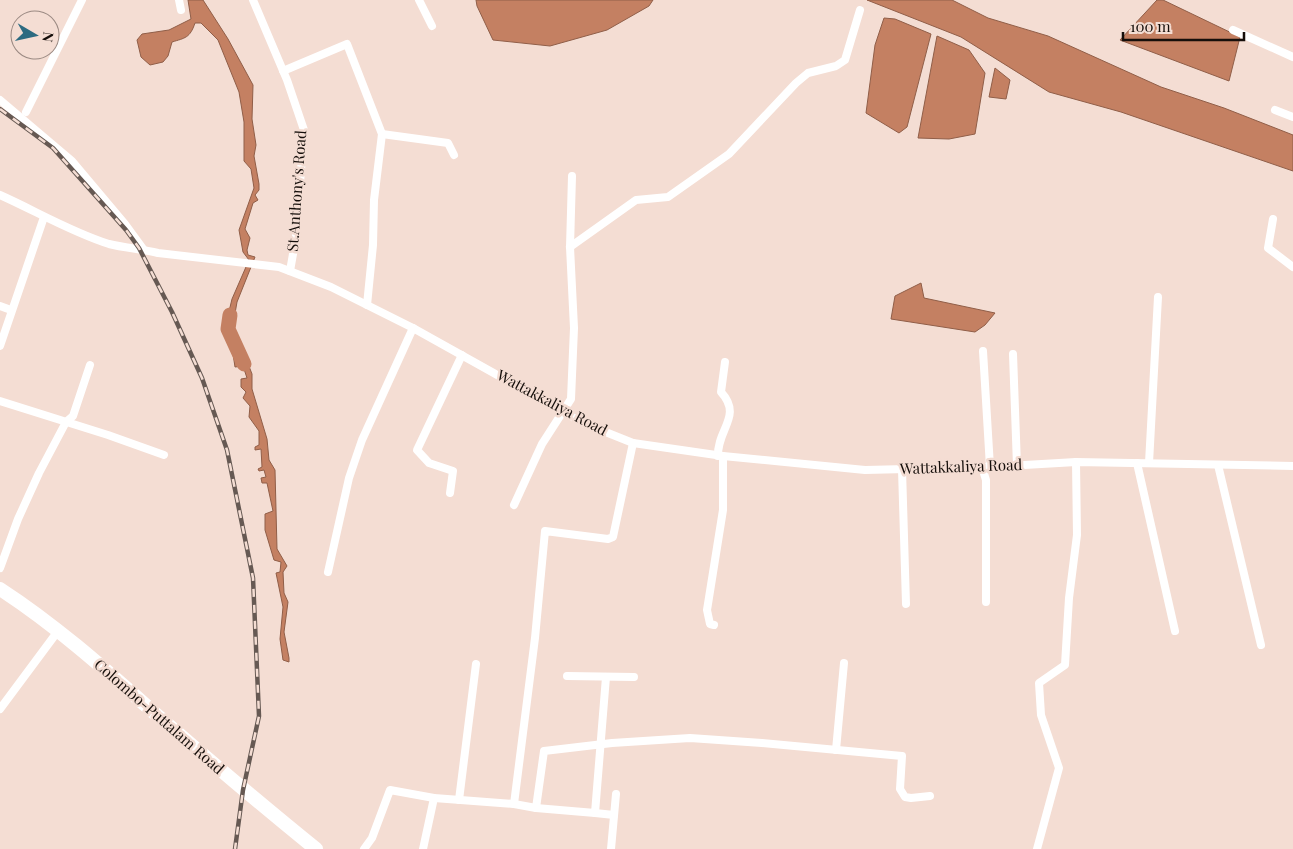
<svg xmlns="http://www.w3.org/2000/svg" width="1293" height="849" viewBox="0 0 1293 849" font-family="'Playfair Display',serif">
	<rect width="100%" height="100%" fill="#f4ddd3"/>
	<!-- water -->
	<g fill="#c48062" stroke="#905e48">
		<path d="M 188,0 L 203,0 L 228,39 L 253,85 L 252,119 L 256,145 L 254,156 L 259,184 L 259,190 L 255,195 L 258,200 L 253,203 L 245,229 L 250,238 L 247,250 L 248,255 L 255,257 L 237,302 L 233,325 L 252,374 L 252,389 L 267,439 L 269,460 L 275,470 L 277,549 L 287,566 L 283,572 L 284,593 L 288,602 L 284,632 L 289,658 L 289,662 L 283,660 L 280,639 L 283,607 L 276,573 L 280,572 L 281,562 L 274,560 L 265,530 L 265,514 L 273,511 L 267,483 L 262,483 L 261,478 L 266,477 L 264,470 L 259,471 L 258,469 L 262,467 L 261,449 L 255,450 L 255,447 L 259,445 L 259,431 L 249,417 L 250,406 L 243,398 L 246,392 L 241,387 L 241,379 L 247,378 L 243,366 L 235,367 L 233,354 L 239,341 L 225,328 L 232,299 L 249,260 L 243,252 L 239,230 L 254,188 L 251,169 L 244,161 L 244,122 L 239,92 L 218,40 L 201,23 L 195,23 C 190,38 185,38 172,42 L 168,56 L 163,62 L 150,65 L 141,57 L 137,40 L 142,34 L 169,30 L 191,19 Z"/>
		<path d="M 476,0 L 653,0 L 649,6 L 607,30 L 550,46 L 493,40 L 477,6 Z"/>
		<path d="M 867,0 L 952,0 L 988,18 L 1048,36 L 1161,87 L 1224,108 L 1293,135 L 1293,171 L 1121,112 L 1049,92 L 961,37 Z"/>
		<path d="M 1157,0 L 1163,0 L 1240,37 L 1229,81 L 1120,40 Z"/>
		<path d="M 884,18 L 895,19 L 931,34 L 907,127 L 899,133 L 866,113 L 875,45 Z"/>
		<path d="M 937,36 L 969,50 L 985,73 L 975,134 L 949,139 L 918,138 Z"/>
		<path d="M 995,68 L 1010,80 L 1006,99 L 989,97 Z"/>
		<path d="M 921,283 L 924,298 L 995,313 L 985,325 L 975,332 L 891,319 L 895,296 Z"/>
	</g>
	<g fill="none" stroke-linecap="round" stroke-linejoin="round">
		<!-- river -->
		<path stroke="#c48062" stroke-width="15" d="M 230,315 L 228,329 L 244,364"/>
		<!-- street -->
		<g stroke="#fff" stroke-width="8">
			<path d="M 179,0 L 181,10"/>
			<path d="M 253,0 L 287,80 L 304,130 L 296,237 L 290,271"/>
			<path d="M 419,0 L 432,26"/>
			<path d="M 1233,30 L 1293,57"/>
			<path d="M 283,71 L 347,44 L 382,134 L 374,200 L 373,245 L 367,305"/>
			<path d="M 0,100 L 72,161 L 125,224 L 144,250"/>
			<path d="M 1275,110 L 1293,117"/>
			<path d="M 26,112 L 82,0"/>
			<path d="M 382,134 L 448,143 L 454,155"/>
			<path d="M 0,195 C 36,211 71,232 109,244 C 125,248 142,249 158,253 L 279,267 L 331,287 L 413,328 L 583,423 L 633,443 L 723,456 L 865,470 L 990,467 L 1076,462 L 1293,466"/>
			<path d="M 1273,219 L 1268,248 L 1293,267"/>
			<path d="M 570,247 L 636,200 L 668,197 L 729,154 L 796,83 L 808,73 L 836,66 L 845,60 L 860,10"/>
			<path d="M 0,306 L 11,310"/>
			<path d="M 0,346 L 44,217"/>
			<path d="M 983,351 L 990,467"/>
			<path d="M 1013,354 L 1017,466"/>
			<path d="M 0,401 L 108,435 L 164,455"/>
			<path d="M 718,456 C 717,429 743,416 721,392 L 725,362"/>
			<path d="M 1137,463 L 1175,631"/>
			<path d="M 1149,463 L 1158,297"/>
			<path d="M 1218,465 L 1261,645"/>
			<path d="M 982,467 L 986,480 L 986,602"/>
			<path d="M 902,469 L 906,604"/>
			<path d="M 450,493 L 453,471 L 429,463 L 417,450 L 462,355"/>
			<path d="M 514,505 L 542,444 L 571,399 L 574,328 L 570,247 L 572,176"/>
			<path d="M 0,568 L 18,519 L 39,473 L 66,422 L 73,416 L 90,365"/>
			<path d="M 328,572 L 349,478 L 362,440 L 413,328"/>
			<path d="M 714,625 L 710,624 L 707,610 L 723,510 L 723,456"/>
			<path d="M 567,676 L 634,677"/>
			<path d="M 0,709 L 58,631"/>
			<path d="M 836,750 L 844,663"/>
			<path d="M 459,800 L 476,664"/>
			<path d="M 514,804 L 535,638 L 545,531 L 608,539 L 613,537 L 633,443"/>
			<path d="M 536,808 L 544,751 L 612,743 L 690,738 L 762,743 L 902,756 L 900,789 L 905,797 L 911,798 L 930,796"/>
			<path d="M 595,813 L 614,815"/>
			<path d="M 364,849 L 372,838 L 390,790 L 434,798 L 514,804 L 536,808 L 595,813 L 606,677"/>
			<path d="M 423,849 L 434,798"/>
			<path d="M 611,849 L 616,794"/>
			<path d="M 1037,849 L 1059,768 L 1041,715 L 1039,683 L 1065,665 L 1069,598 L 1077,535 L 1076,462"/>
		</g>
		<!-- highway -->
		<path stroke="#fff" stroke-width="14" d="M 0,589 C 57,626 108,672 159,717 C 211,762 263,806 316,849"/>
		<!-- rail casing -->
		<g stroke="#665953" stroke-width="4.5">
			<path id="rail" d="M 0,109 L 53,148 L 126,230 L 139,248 L 172,312 L 202,378 L 227,450 L 253,578 L 259,716 L 243,790 L 235,849"/>
		</g>
		<!-- rail -->
		<use href="#rail" stroke="#f4ddd3" stroke-width="2.5" stroke-dasharray="8" stroke-linecap="butt"/>
	</g>
	<g text-anchor="middle" stroke-width="5" stroke-linejoin="round" paint-order="stroke">
		<!-- street labels -->
		<g font-size="15" fill="#150e0a" stroke="#f4ddd3">
			<text transform="translate(297 191) rotate(-86)" y="5">St.Anthony's Road</text>
			<text transform="translate(552 403) rotate(28)" y="5">Wattakkaliya Road</text>
			<text transform="translate(961 467) rotate(-2)" y="5">Wattakkaliya Road</text>
			<text transform="translate(159 717) rotate(41)" y="5">Colombo-Puttalam Road</text>
		</g>
	</g>
	<!-- north arrow -->
	<g transform="translate(35 35) rotate(99)"><circle r="24" fill="#f4ddd3" stroke="#9b8a83"/>
	<path d="M0-4L9 19L0 12L-9 19Z" fill="#2d6b81"/>
	<text y="-8" font-size="14" font-weight="bold" text-anchor="middle" fill="#150e0a">N</text>
	</g>
	<!-- scale -->
	<path d="M1123 32v8h121v-8" fill="none" stroke="#150e0a" stroke-width="2.5"/>
	<text x="1130" y="32" font-size="15" fill="#150e0a" stroke="#f4ddd3" stroke-width="4" paint-order="stroke">100 m</text>
</svg>
